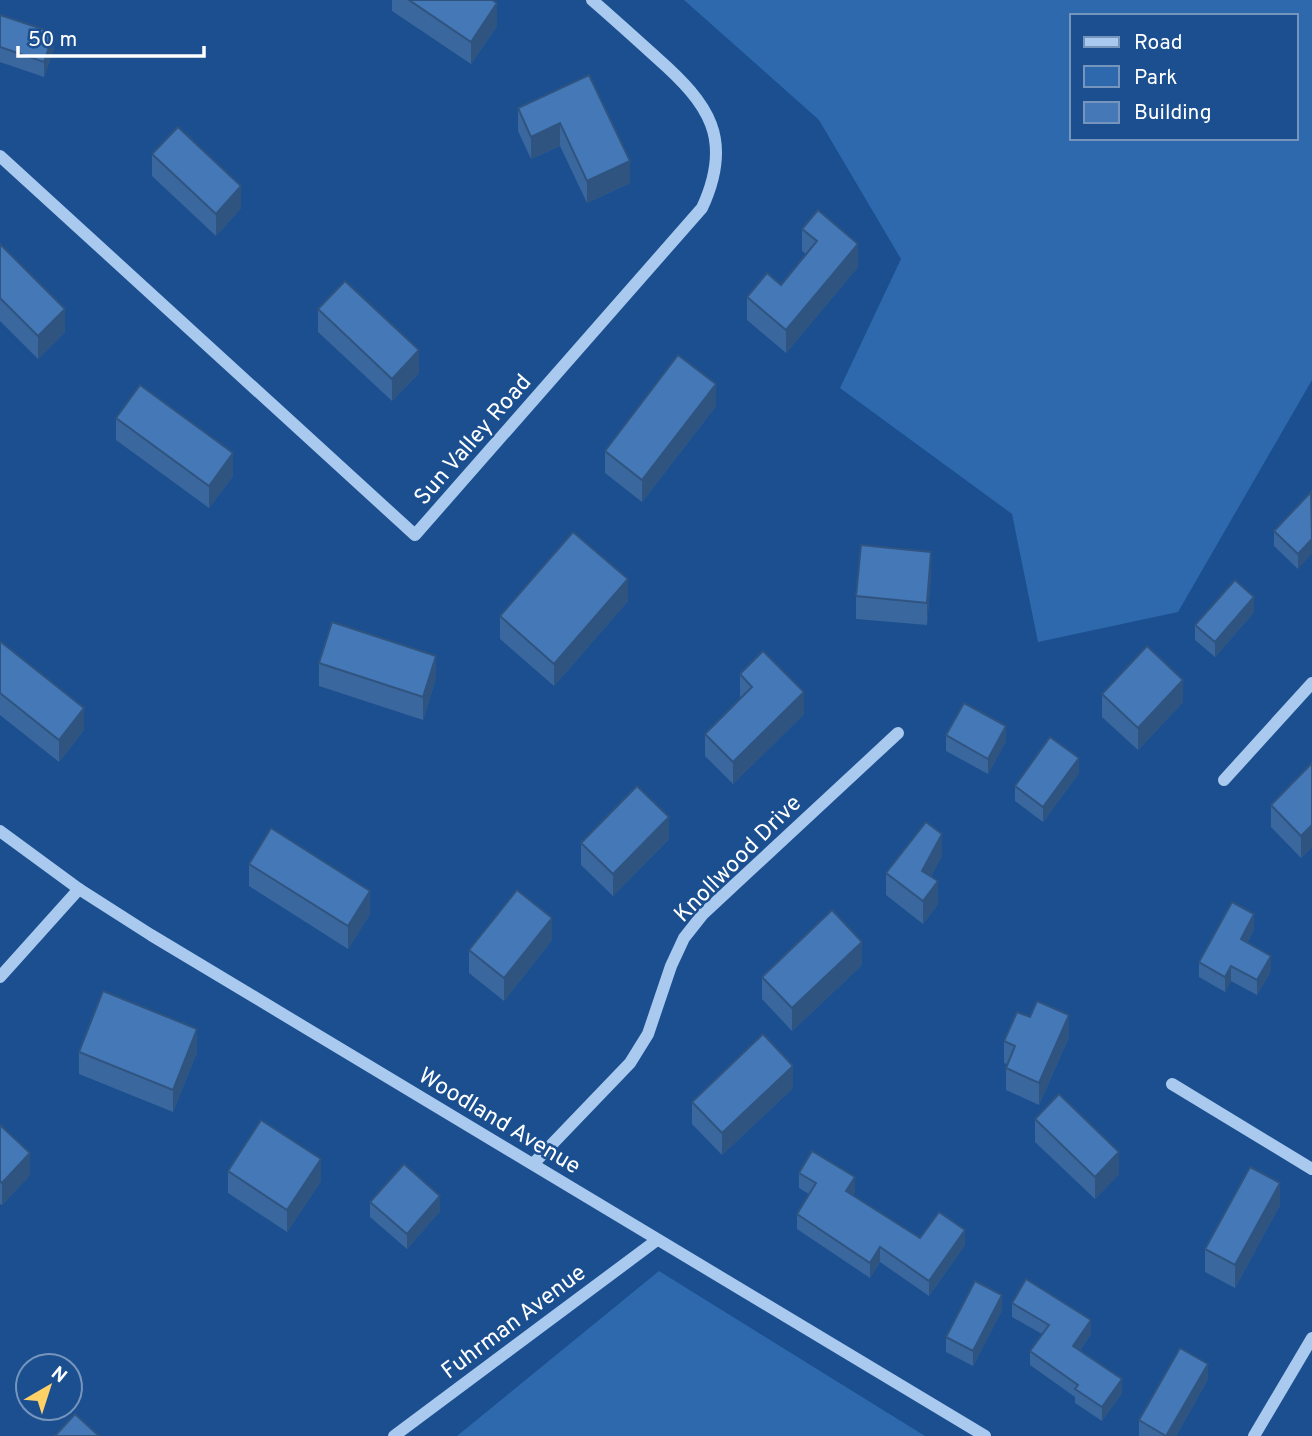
<svg xmlns="http://www.w3.org/2000/svg" width="1312" height="1436" viewBox="0 0 1312 1436" font-family="Overpass,sans-serif">
	<rect width="100%" height="100%" fill="#1b4f8f"/>
	<!-- green -->
	<g fill="#2e69ad" fill-rule="evenodd">
		<path d="M 684,0 L 1312,0 L 1312,380 L 1178,612 L 1038,642 L 1012,514 L 840,388 L 901,259 L 819,120 ZM 1072,16 L 1296,16 L 1296,138 L 1072,138 Z"/>
		<path d="M 659,1271 L 925,1436 L 457,1436 Z"/>
	</g>
	<g fill="none" stroke-linecap="round" stroke-linejoin="round">
		<!-- minor -->
		<g stroke="#a9c9ee" stroke-width="12">
			<path d="M 0,156 L 415,535 L 702,208 C 734,139 709,104 657,58 C 636,39 614,19 592,0"/>
			<path d="M 1224,780 L 1312,683"/>
			<path d="M 0,831 L 79,889 L 151,935 L 985,1436"/>
			<path d="M 0,977 L 79,889"/>
			<path d="M 1172,1084 L 1312,1169"/>
			<path d="M 533,1164 L 630,1063 L 648,1034 L 671,966 L 684,938 L 703,914 L 898,733"/>
			<path d="M 394,1436 L 657,1240"/>
			<path d="M 1254,1436 L 1312,1338"/>
		</g>
	</g>
	<!-- wall -->
	<g fill="#3a679d">
		<path d="M 392,0 L 492,0 L 497,26 L 471,64 L 392,11 Z"/>
		<path d="M 0,15 L 54,48 L 44,77 L 0,62 Z"/>
		<path d="M 589,75 L 630,183 L 587,203 L 560,146 L 531,159 L 518,131 L 518,108 Z"/>
		<path d="M 152,154 L 241,208 L 216,236 L 152,176 Z"/>
		<path d="M 802,229 L 858,267 L 786,353 L 747,320 L 747,297 L 781,285 L 806,254 L 802,251 Z"/>
		<path d="M 0,244 L 65,332 L 38,359 L 0,321 Z"/>
		<path d="M 318,309 L 419,373 L 392,401 L 318,332 Z"/>
		<path d="M 716,406 L 642,502 L 605,473 L 605,451 Z"/>
		<path d="M 116,418 L 233,476 L 209,508 L 116,440 Z"/>
		<path d="M 1311,492 L 1298,569 L 1274,546 L 1274,531 Z"/>
		<path d="M 931,574 L 927,625 L 856,619 L 856,596 Z"/>
		<path d="M 628,601 L 554,686 L 500,639 L 500,616 Z"/>
		<path d="M 1254,612 L 1215,657 L 1195,640 L 1195,625 Z"/>
		<path d="M 0,643 L 84,730 L 59,762 L 0,715 Z"/>
		<path d="M 319,663 L 436,678 L 423,720 L 319,686 Z"/>
		<path d="M 740,674 L 804,714 L 733,784 L 705,756 L 705,734 L 741,698 L 740,696 Z"/>
		<path d="M 1102,694 L 1183,702 L 1138,750 L 1102,717 Z"/>
		<path d="M 946,735 L 1006,741 L 988,774 L 946,751 Z"/>
		<path d="M 1312,763 L 1312,847 L 1301,858 L 1271,827 L 1271,805 Z"/>
		<path d="M 1079,773 L 1043,822 L 1015,801 L 1015,786 Z"/>
		<path d="M 669,839 L 613,896 L 581,865 L 581,843 Z"/>
		<path d="M 942,856 L 931,876 L 938,904 L 923,924 L 886,895 L 886,873 Z"/>
		<path d="M 249,864 L 370,914 L 348,949 L 249,886 Z"/>
		<path d="M 1254,929 L 1247,943 L 1271,971 L 1257,995 L 1231,981 L 1225,992 L 1199,977 L 1199,962 Z"/>
		<path d="M 552,940 L 504,1001 L 469,973 L 469,950 Z"/>
		<path d="M 862,965 L 792,1031 L 762,999 L 762,977 Z"/>
		<path d="M 1030,1017 L 1069,1037 L 1039,1105 L 1006,1090 L 1006,1068 L 1007,1064 L 1004,1063 L 1004,1041 Z"/>
		<path d="M 79,1052 L 197,1052 L 173,1112 L 79,1074 Z"/>
		<path d="M 793,1088 L 722,1155 L 692,1124 L 692,1102 Z"/>
		<path d="M 1035,1119 L 1119,1174 L 1095,1199 L 1035,1142 Z"/>
		<path d="M 0,1125 L 30,1175 L 2,1205 L 0,1204 Z"/>
		<path d="M 228,1171 L 321,1181 L 287,1232 L 228,1193 Z"/>
		<path d="M 799,1173 L 855,1192 L 853,1195 L 920,1238 L 965,1245 L 929,1296 L 880,1262 L 870,1278 L 797,1229 L 797,1214 L 809,1194 L 799,1188 Z"/>
		<path d="M 370,1202 L 440,1211 L 407,1249 L 370,1217 Z"/>
		<path d="M 1280,1205 L 1235,1288 L 1205,1272 L 1205,1249 Z"/>
		<path d="M 1012,1303 L 1091,1334 L 1080,1350 L 1122,1393 L 1102,1421 L 1075,1403 L 1075,1397 L 1030,1365 L 1030,1351 L 1042,1334 L 1012,1317 Z"/>
		<path d="M 1002,1310 L 973,1366 L 946,1352 L 946,1337 Z"/>
		<path d="M 1208,1379 L 1176,1436 L 1139,1436 L 1139,1420 Z"/>
	</g>
	<!-- shaded-wall -->
	<g fill="#305480">
		<path d="M 497,3 L 497,26 L 471,64 L 471,42 Z"/>
		<path d="M 54,33 L 54,48 L 44,77 L 44,62 Z"/>
		<path d="M 560,123 L 560,146 L 531,159 L 531,137 Z"/>
		<path d="M 630,161 L 630,183 L 587,203 L 587,181 Z"/>
		<path d="M 241,186 L 241,208 L 216,236 L 216,214 Z"/>
		<path d="M 858,244 L 858,267 L 786,353 L 786,330 Z"/>
		<path d="M 65,309 L 65,332 L 38,359 L 38,336 Z"/>
		<path d="M 419,350 L 419,373 L 392,401 L 392,379 Z"/>
		<path d="M 716,384 L 716,406 L 642,502 L 642,480 Z"/>
		<path d="M 233,453 L 233,476 L 209,508 L 209,486 Z"/>
		<path d="M 1312,539 L 1312,554 L 1298,569 L 1298,554 Z"/>
		<path d="M 931,552 L 931,574 L 927,625 L 927,603 Z"/>
		<path d="M 628,579 L 628,601 L 554,686 L 554,664 Z"/>
		<path d="M 1254,597 L 1254,612 L 1215,657 L 1215,642 Z"/>
		<path d="M 436,656 L 436,678 L 423,720 L 423,697 Z"/>
		<path d="M 1183,680 L 1183,702 L 1138,750 L 1138,728 Z"/>
		<path d="M 804,692 L 804,714 L 733,784 L 733,762 Z"/>
		<path d="M 84,708 L 84,730 L 59,762 L 59,740 Z"/>
		<path d="M 1006,726 L 1006,741 L 988,774 L 988,759 Z"/>
		<path d="M 1079,758 L 1079,773 L 1043,822 L 1043,807 Z"/>
		<path d="M 669,817 L 669,839 L 613,896 L 613,874 Z"/>
		<path d="M 1312,825 L 1312,847 L 1301,858 L 1301,836 Z"/>
		<path d="M 942,834 L 942,856 L 922,893 L 922,871 Z"/>
		<path d="M 938,881 L 938,904 L 923,924 L 923,901 Z"/>
		<path d="M 370,891 L 370,914 L 348,949 L 348,926 Z"/>
		<path d="M 1254,914 L 1254,929 L 1241,954 L 1241,939 Z"/>
		<path d="M 552,918 L 552,940 L 504,1001 L 504,978 Z"/>
		<path d="M 862,942 L 862,965 L 792,1031 L 792,1008 Z"/>
		<path d="M 1271,956 L 1271,971 L 1257,995 L 1257,980 Z"/>
		<path d="M 1231,966 L 1231,981 L 1225,992 L 1225,977 Z"/>
		<path d="M 1069,1015 L 1069,1037 L 1039,1105 L 1039,1083 Z"/>
		<path d="M 197,1029 L 197,1052 L 173,1112 L 173,1090 Z"/>
		<path d="M 793,1066 L 793,1088 L 722,1155 L 722,1133 Z"/>
		<path d="M 1119,1152 L 1119,1174 L 1095,1199 L 1095,1177 Z"/>
		<path d="M 30,1153 L 30,1175 L 2,1205 L 2,1183 Z"/>
		<path d="M 321,1159 L 321,1181 L 287,1232 L 287,1210 Z"/>
		<path d="M 855,1177 L 855,1192 L 846,1206 L 846,1191 Z"/>
		<path d="M 1280,1183 L 1280,1205 L 1235,1288 L 1235,1265 Z"/>
		<path d="M 440,1196 L 440,1211 L 407,1249 L 407,1234 Z"/>
		<path d="M 965,1230 L 965,1245 L 929,1296 L 929,1281 Z"/>
		<path d="M 880,1247 L 880,1262 L 870,1278 L 870,1263 Z"/>
		<path d="M 1002,1295 L 1002,1310 L 973,1366 L 973,1351 Z"/>
		<path d="M 1091,1320 L 1091,1334 L 1073,1359 L 1073,1346 Z"/>
		<path d="M 1208,1364 L 1208,1379 L 1176,1436 L 1167,1436 Z"/>
		<path d="M 1122,1379 L 1122,1393 L 1102,1421 L 1102,1407 Z"/>
	</g>
	<!-- building -->
	<g fill="#4478b7" stroke="#305480" stroke-width="2">
		<path d="M 409,0 L 492,0 L 497,3 L 471,42 Z"/>
		<path d="M 0,15 L 54,33 L 44,62 L 0,47 Z"/>
		<path d="M 589,75 L 630,161 L 587,181 L 560,123 L 531,137 L 518,108 Z"/>
		<path d="M 178,127 L 241,186 L 216,214 L 152,154 Z"/>
		<path d="M 818,210 L 858,244 L 786,330 L 747,297 L 767,273 L 781,285 L 817,241 L 802,229 Z"/>
		<path d="M 0,244 L 65,309 L 38,336 L 0,298 Z"/>
		<path d="M 345,281 L 419,350 L 392,379 L 318,309 Z"/>
		<path d="M 678,355 L 716,384 L 642,480 L 605,451 Z"/>
		<path d="M 140,385 L 233,453 L 209,486 L 116,418 Z"/>
		<path d="M 1311,492 L 1312,539 L 1298,554 L 1274,531 Z"/>
		<path d="M 573,532 L 628,579 L 554,664 L 500,616 Z"/>
		<path d="M 861,545 L 931,552 L 927,603 L 856,596 Z"/>
		<path d="M 1235,580 L 1254,597 L 1215,642 L 1195,625 Z"/>
		<path d="M 332,622 L 436,656 L 423,697 L 319,663 Z"/>
		<path d="M 1,642 L 84,708 L 59,740 L 0,693 L 0,643 Z"/>
		<path d="M 1147,646 L 1183,680 L 1138,728 L 1102,694 Z"/>
		<path d="M 763,651 L 804,692 L 733,762 L 705,734 L 752,687 L 740,674 Z"/>
		<path d="M 964,703 L 1006,726 L 988,759 L 946,735 Z"/>
		<path d="M 1050,737 L 1079,758 L 1043,807 L 1015,786 Z"/>
		<path d="M 1312,763 L 1312,825 L 1301,836 L 1271,805 Z"/>
		<path d="M 637,786 L 669,817 L 613,874 L 581,843 Z"/>
		<path d="M 926,822 L 942,834 L 922,871 L 938,881 L 923,901 L 886,873 Z"/>
		<path d="M 271,828 L 370,891 L 348,926 L 249,864 Z"/>
		<path d="M 517,890 L 552,918 L 504,978 L 469,950 Z"/>
		<path d="M 1232,902 L 1254,914 L 1241,939 L 1271,956 L 1257,980 L 1231,966 L 1225,977 L 1199,962 Z"/>
		<path d="M 832,910 L 862,942 L 792,1008 L 762,977 Z"/>
		<path d="M 103,991 L 197,1029 L 173,1090 L 79,1052 Z"/>
		<path d="M 1037,1001 L 1069,1015 L 1039,1083 L 1006,1068 L 1015,1046 L 1004,1041 L 1017,1012 L 1030,1017 Z"/>
		<path d="M 763,1034 L 793,1066 L 722,1133 L 692,1102 Z"/>
		<path d="M 1059,1094 L 1119,1152 L 1095,1177 L 1035,1119 Z"/>
		<path d="M 261,1120 L 321,1159 L 287,1210 L 228,1171 Z"/>
		<path d="M 0,1125 L 30,1153 L 2,1183 L 0,1181 Z"/>
		<path d="M 812,1151 L 855,1177 L 846,1191 L 920,1238 L 939,1212 L 965,1230 L 929,1281 L 880,1247 L 870,1263 L 797,1214 L 816,1183 L 799,1173 Z"/>
		<path d="M 404,1164 L 440,1196 L 407,1234 L 370,1202 Z"/>
		<path d="M 1250,1167 L 1280,1183 L 1235,1265 L 1205,1249 Z"/>
		<path d="M 1026,1279 L 1091,1320 L 1073,1346 L 1122,1379 L 1102,1407 L 1075,1389 L 1078,1385 L 1030,1351 L 1049,1325 L 1012,1303 Z"/>
		<path d="M 975,1281 L 1002,1295 L 973,1351 L 946,1337 Z"/>
		<path d="M 1180,1348 L 1208,1364 L 1166,1436 L 1139,1420 Z"/>
		<path d="M 75,1414 L 99,1436 L 55,1436 Z"/>
	</g>
	<g text-anchor="middle" stroke-width="5" stroke-linejoin="round" paint-order="stroke">
		<!-- street labels -->
		<g font-size="23" fill="#fff" stroke="#1b4f8f">
			<text transform="translate(472 439) rotate(-49)" y="8">Sun Valley Road</text>
			<text transform="translate(737 858) rotate(-45)" y="8">Knollwood Drive</text>
			<text transform="translate(500 1120) rotate(31)" y="8">Woodland Avenue</text>
			<text transform="translate(513 1321) rotate(-37)" y="8">Fuhrman Avenue</text>
		</g>
	</g>
	<!-- legend -->
	<rect x="1070" y="14" width="228" height="126" fill="#1b4f8f" stroke="#7695bc" stroke-width="2"/>
	<rect x="1084" y="37" width="35" height="10" fill="#a9c9ee" stroke="#7695bc" stroke-width="2"/>
	<text x="1134" y="49" font-size="21" fill="#ffffff">Road</text>
	<rect x="1084" y="66" width="35" height="21" fill="#2e69ad" stroke="#7695bc" stroke-width="2"/>
	<text x="1134" y="84" font-size="21" fill="#ffffff">Park</text>
	<rect x="1084" y="102" width="35" height="21" fill="#4478b7" stroke="#7695bc" stroke-width="2"/>
	<text x="1134" y="119" font-size="21" fill="#ffffff">Building</text>
	<!-- north arrow -->
	<g transform="translate(49 1387) rotate(39)"><circle r="33" fill="#1b4f8f" stroke="#7695bc" stroke-width="2"/>
	<path d="M0-5L12 26L0 18L-12 26Z" fill="#ffd166"/>
	<text y="-10" font-size="19" font-weight="bold" text-anchor="middle" fill="#ffffff">N</text>
	</g>
	<!-- scale -->
	<path d="M18 46v10h186v-10" fill="none" stroke="#ffffff" stroke-width="3.5"/>
	<text x="28" y="46" font-size="21" fill="#ffffff" stroke="#1b4f8f" stroke-width="5" paint-order="stroke">50 m</text>
</svg>
